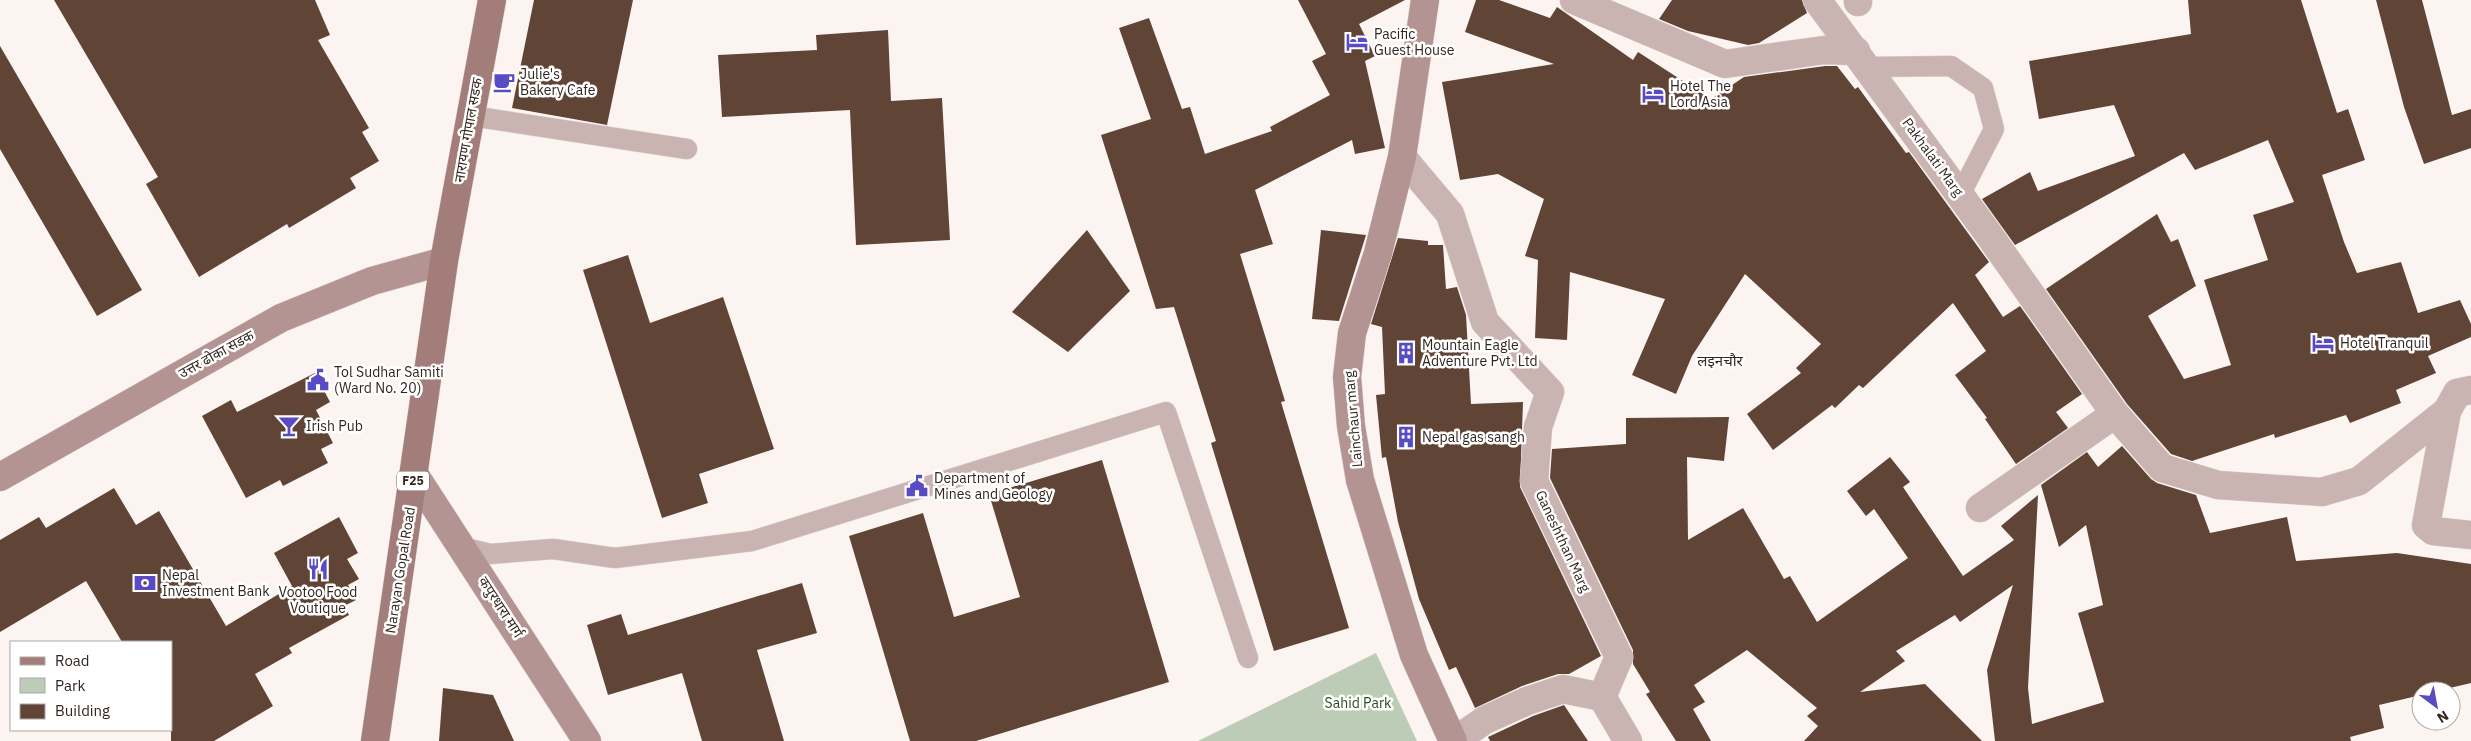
<svg xmlns="http://www.w3.org/2000/svg" width="2471" height="741" viewBox="0 0 2471 741" font-family="'IBM Plex Sans','Noto Sans Devanagari',sans-serif">
	<rect width="100%" height="100%" fill="#fbf4f1"/>
	<!-- green -->
	<path fill="#bcccb6" d="M 1376,653 L 1417,741 L 1198,741 Z"/>
	<!-- building -->
	<g fill="#604436">
		<path d="M 54,0 L 315,0 L 330,35 L 318,40 L 369,128 L 362,132 L 379,161 L 350,178 L 356,188 L 289,228 L 287,224 L 199,277 L 146,184 L 158,177 Z"/>
		<path d="M 534,0 L 633,0 L 607,125 L 512,108 Z"/>
		<path d="M 1298,0 L 1405,0 L 1359,24 L 1375,56 L 1365,61 L 1385,148 L 1355,154 L 1352,140 L 1255,190 L 1273,244 L 1240,254 L 1285,401 L 1281,402 L 1349,628 L 1274,651 L 1211,443 L 1216,441 L 1174,307 L 1156,309 L 1101,135 L 1151,119 L 1119,28 L 1149,18 L 1182,109 L 1190,107 L 1205,154 L 1272,131 L 1270,127 L 1330,95 L 1312,61 L 1326,54 Z"/>
		<path d="M 1476,0 L 1499,0 L 1550,18 L 1557,7 L 1633,60 L 1638,52 L 1711,99 L 1744,77 L 1825,66 L 1837,66 L 1855,89 L 1858,87 L 1906,153 L 1909,152 L 1989,262 L 1975,275 L 2003,317 L 2020,306 L 2082,394 L 2056,412 L 2068,428 L 2016,464 L 1985,419 L 1987,418 L 1955,375 L 1986,351 L 1953,303 L 1863,388 L 1859,385 L 1835,408 L 1832,405 L 1773,450 L 1747,414 L 1801,373 L 1796,368 L 1821,344 L 1745,274 L 1692,356 L 1676,394 L 1632,375 L 1665,299 L 1570,272 L 1567,340 L 1535,338 L 1538,260 L 1525,256 L 1544,199 L 1498,174 L 1460,180 L 1442,82 L 1554,64 L 1465,32 Z"/>
		<path d="M 1672,0 L 1802,0 L 1807,13 L 1759,43 L 1748,45 L 1688,31 L 1659,19 Z"/>
		<path d="M 2188,0 L 2301,0 L 2337,113 L 2348,109 L 2365,160 L 2322,175 L 2344,242 L 2357,273 L 2401,262 L 2418,313 L 2460,300 L 2471,324 L 2471,337 L 2428,356 L 2436,373 L 2396,390 L 2401,403 L 2350,423 L 2346,415 L 2275,438 L 2274,434 L 2192,461 L 2171,454 L 2127,404 L 2046,289 L 2157,214 L 2171,242 L 2178,239 L 2196,286 L 2148,316 L 2184,379 L 2231,365 L 2204,280 L 2268,260 L 2253,215 L 2294,202 L 2268,140 L 2195,170 L 2184,153 L 2015,245 L 1982,199 L 2030,172 L 2038,191 L 2135,156 L 2114,105 L 2039,119 L 2029,61 L 2191,34 Z"/>
		<path d="M 2376,0 L 2422,0 L 2452,115 L 2471,109 L 2471,148 L 2424,164 L 2404,107 Z"/>
		<path d="M 888,30 L 891,101 L 942,98 L 950,240 L 856,245 L 850,110 L 722,117 L 718,55 L 817,50 L 816,35 Z"/>
		<path d="M 0,46 L 142,290 L 97,316 L 0,149 Z"/>
		<path d="M 1087,230 L 1130,291 L 1068,352 L 1012,312 Z"/>
		<path d="M 1321,230 L 1366,235 L 1339,321 L 1312,319 Z"/>
		<path d="M 1398,238 L 1428,241 L 1428,245 L 1443,245 L 1446,289 L 1457,287 L 1466,315 L 1471,404 L 1523,402 L 1520,487 L 1601,656 L 1569,674 L 1558,674 L 1522,686 L 1475,708 L 1456,667 L 1449,670 L 1419,599 L 1398,522 L 1386,457 L 1382,458 L 1376,395 L 1385,394 L 1382,327 L 1371,324 Z"/>
		<path d="M 628,255 L 650,323 L 723,297 L 774,449 L 699,474 L 708,503 L 662,518 L 583,270 Z"/>
		<path d="M 315,373 L 330,402 L 316,410 L 333,443 L 321,449 L 328,463 L 283,486 L 280,480 L 246,498 L 202,416 L 231,400 L 237,412 Z"/>
		<path d="M 1729,417 L 1724,461 L 1687,457 L 1688,540 L 1743,508 L 1784,579 L 1790,576 L 1817,622 L 1908,558 L 1874,509 L 1866,516 L 1847,491 L 1890,457 L 1910,482 L 1903,487 L 1963,576 L 2014,540 L 2001,526 L 2038,495 L 2028,688 L 2032,724 L 2104,702 L 2078,613 L 2103,605 L 2086,525 L 2059,547 L 2041,485 L 2087,452 L 2098,467 L 2122,446 L 2151,479 L 2157,483 L 2196,495 L 2210,533 L 2287,517 L 2296,561 L 2397,553 L 2471,564 L 2471,683 L 2437,691 L 2421,691 L 2421,695 L 2379,705 L 2384,728 L 2350,737 L 2351,741 L 1995,741 L 1987,670 L 2013,585 L 1960,622 L 1955,615 L 1896,651 L 1905,661 L 1860,692 L 1925,684 L 1982,741 L 1804,741 L 1818,726 L 1807,716 L 1817,708 L 1747,650 L 1694,685 L 1705,702 L 1693,709 L 1711,741 L 1676,741 L 1646,694 L 1650,692 L 1633,664 L 1633,650 L 1550,478 L 1552,449 L 1626,444 L 1626,418 Z"/>
		<path d="M 1102,460 L 1169,682 L 976,741 L 910,741 L 849,536 L 923,513 L 954,617 L 1020,597 L 989,494 Z"/>
		<path d="M 114,488 L 136,525 L 159,511 L 226,626 L 292,586 L 274,553 L 339,517 L 358,553 L 347,559 L 359,579 L 348,585 L 356,600 L 344,606 L 349,615 L 289,648 L 292,653 L 255,674 L 273,706 L 214,741 L 171,741 L 171,642 L 122,642 L 86,581 L 0,632 L 0,540 L 39,517 L 46,528 Z"/>
		<path d="M 802,583 L 817,633 L 757,650 L 784,741 L 702,741 L 682,673 L 608,695 L 587,625 L 621,614 L 628,635 Z"/>
		<path d="M 443,688 L 493,695 L 514,741 L 439,741 Z"/>
		<path d="M 1564,705 L 1588,741 L 1490,741 L 1488,737 L 1533,716 Z"/>
	</g>
	<g fill="none" stroke-linecap="round" stroke-linejoin="round">
		<!-- lane casing -->
		<g stroke="#d7cfcb" stroke-width="21">
			<g id="lane">
				<path d="M 1868,67 L 1951,66 L 1983,88 L 1994,129 L 1960,195"/>
				<path d="M 471,116 L 687,149"/>
				<path d="M 462,547 L 490,554 L 553,549 L 615,558 L 752,541 L 1166,412 L 1248,658"/>
			</g>
		</g>
		<!-- street casing -->
		<g stroke="#d7cfcb" stroke-width="29">
			<g id="street">
				<path d="M 1574,0 L 1725,64 L 1824,50 L 1856,51"/>
				<path d="M 1817,0 L 1987,232 L 2115,414 L 2162,468 L 2218,485 L 2322,492 L 2359,481 L 2447,411 L 2457,393 L 2471,390"/>
				<path d="M 1858,2 L 1858,0"/>
				<path d="M 1402,157 L 1450,214 L 1485,322 L 1550,392 L 1538,427 L 1534,481 L 1619,657 L 1602,697"/>
				<path d="M 2447,411 L 2426,525 L 2433,531 L 2471,535"/>
				<path d="M 1980,508 L 2115,414"/>
				<path d="M 1454,741 L 1485,720 L 1527,701 L 1563,689 L 1602,697 L 1628,741"/>
			</g>
		</g>
		<!-- secondary casing -->
		<g stroke="#d7cfcb" stroke-width="29">
			<g id="secondary">
				<path d="M 1425,0 L 1402,157 L 1378,253 L 1352,333 L 1347,377 L 1351,426 L 1360,480 L 1414,655 L 1453,741"/>
				<path d="M 414,474 L 587,741"/>
				<path d="M 0,477 L 281,318 L 372,281 L 444,261"/>
			</g>
		</g>
		<!-- primary casing -->
		<g stroke="#d7cfcb" stroke-width="29">
			<path id="primary" d="M 375,741 L 444,261 L 492,0"/>
		</g>
		<!-- lane -->
		<use href="#lane" stroke="#cab4b2" stroke-width="20"/>
		<!-- street -->
		<use href="#street" stroke="#cab4b2" stroke-width="28"/>
		<!-- secondary -->
		<use href="#secondary" stroke="#b39492" stroke-width="28"/>
		<!-- primary -->
		<use href="#primary" stroke="#a37d7a" stroke-width="28"/>
	</g>
	<!-- icons -->
	<defs>
		<g id="hotel-bare" transform="scale(1.725)"><path d="M-6-4.5h1.5V1H6V5H4.5V3h-9V5H-6ZM-4 0a1.8 1.8 0 1 1 3.6 0ZM.5 0V-2.5h3Q6-2.5 6 0Z" fill="#584bc3" stroke="#fff" stroke-width="2.5" paint-order="stroke"/></g>
		<g id="cafe-bare" transform="scale(1.725)"><path d="M-5.5-4.5H6V0H3Q3 3.5 0 3.5H-2.5Q-5.5 3.5-5.5 0ZM3-3.2v2h1.7v-2ZM-6 4.5H4V6H-6Z" fill="#584bc3" stroke="#fff" stroke-width="2.5" paint-order="stroke"/></g>
		<g id="building-bare" transform="scale(1.725)"><path d="M-4-6H4V6H1V3H-1V6H-4ZM-2.5-4.3h1.7v1.8h-1.7ZM.8-4.3h1.7v1.8H.8ZM-2.5-1h1.7V.8h-1.7ZM.8-1h1.7V.8H.8Z" fill="#584bc3" stroke="#fff" stroke-width="2.5" paint-order="stroke"/></g>
		<g id="civic-bare" transform="scale(1.725)"><path d="M-.6-6.5H3V-4.5H.6V-3L4-1V1h2V6H-6V1h2V-1L-.6-3ZM-1.2 2.5V6h2.4V2.5Z" fill="#584bc3" stroke="#fff" stroke-width="2.5" paint-order="stroke"/></g>
		<g id="bar-bare" transform="scale(1.725)"><path d="M-6-5H6L.8 .8V4.5H3.5V6h-7V4.5H-.8V.8Z" fill="#584bc3" stroke="#fff" stroke-width="2.5" paint-order="stroke"/></g>
		<g id="restaurant-bare" transform="scale(1.725)"><path d="M-5-6h1v4h1v-4h1v4h1v-4h1v5L-1.5 .5V6h-2V.5L-5-1ZM5-6V6H3V1.5H1.5Q1.5-4 5-6Z" fill="#584bc3" stroke="#fff" stroke-width="2.5" paint-order="stroke"/></g>
		<g id="bank-bare" transform="scale(1.725)"><path d="M-6-4H6V4H-6ZM0-2.3a2.3 2.3 0 1 0 0 4.6a2.3 2.3 0 1 0 0-4.6Z" fill="#584bc3" stroke="#fff" stroke-width="2.5" paint-order="stroke"/></g>
	</defs>
	<g fill-rule="evenodd">
		<use href="#hotel-bare" x="1357" y="42"/>
		<use href="#cafe-bare" x="504" y="82"/>
		<use href="#hotel-bare" x="1653" y="94"/>
		<use href="#hotel-bare" x="2323" y="343"/>
		<use href="#building-bare" x="1406" y="353"/>
		<use href="#civic-bare" x="318" y="380"/>
		<use href="#bar-bare" x="289" y="426"/>
		<use href="#building-bare" x="1406" y="437"/>
		<use href="#civic-bare" x="917" y="486"/>
		<use href="#restaurant-bare" x="318" y="569"/>
		<use href="#bank-bare" x="145" y="583"/>
	</g>
	<g text-anchor="middle" stroke-width="5" stroke-linejoin="round" paint-order="stroke">
		<!-- shield labels -->
		<rect fill="#fff" stroke="#706662" stroke-width="1" x="397" y="471.5" width="32" height="19" rx="4"/>
		<g font-size="12" font-weight="bold" fill="#32251f">
			<text x="413" y="485">F25</text>
		</g>
		<!-- poi labels -->
		<g font-size="14" fill="#32251f" stroke="#fff" text-anchor="start">
			<text x="1374" y="39">Pacific<tspan x="1374" dy="16">Guest House</tspan></text>
			<text x="520" y="79">Julie's<tspan x="520" dy="16">Bakery Cafe</tspan></text>
			<text x="1670" y="91">Hotel The<tspan x="1670" dy="16">Lord Asia</tspan></text>
			<text x="2340" y="348">Hotel Tranquil</text>
			<text x="1422" y="350">Mountain Eagle<tspan x="1422" dy="16">Adventure Pvt. Ltd</tspan></text>
			<text x="334" y="377">Tol Sudhar Samiti<tspan x="334" dy="16">(Ward No. 20)</tspan></text>
			<text x="306" y="431">Irish Pub</text>
			<text x="1422" y="442">Nepal gas sangh</text>
			<text x="934" y="483">Department of<tspan x="934" dy="16">Mines and Geology</tspan></text>
			<text x="162" y="580">Nepal<tspan x="162" dy="16">Investment Bank</tspan></text>
			<text x="318" y="597" text-anchor="middle">Vootoo Food<tspan x="318" dy="16">Voutique</tspan></text>
		</g>
		<!-- street labels -->
		<g font-size="14" fill="#32251f" stroke="#fff">
			<text transform="translate(468 130) rotate(-80)" y="5">नारायण गोपाल सडक</text>
			<text transform="translate(1933 157) rotate(54)" y="5">Pakhalati Marg</text>
			<text transform="translate(216 354) rotate(-29)" y="5">उत्तर ढोका सडक</text>
			<text transform="translate(1353 419) rotate(-95)" y="5">Lainchaur marg</text>
			<text transform="translate(1563 541) rotate(65)" y="5">Ganeshthan Marg</text>
			<text transform="translate(400 570) rotate(-81)" y="5">Narayan Gopal Road</text>
			<text transform="translate(501 607) rotate(57)" y="5">कपुरधारा मार्ग</text>
		</g>
		<!-- park labels -->
		<g font-size="14" fill="#294c1c" stroke="#fff">
			<text x="1358" y="708">Sahid Park</text>
		</g>
		<!-- neighbourhood labels -->
		<g font-size="15" fill="#32251f" stroke="#fff">
			<text x="1720" y="366">लइनचौर</text>
		</g>
	</g>
	<!-- legend -->
	<rect x="10" y="641" width="162" height="90" fill="#ffffff" stroke="#ada8a5"/>
	<rect x="20" y="657" width="25" height="8" fill="#a37d7a" stroke="#ada8a5"/>
	<text x="55" y="666" font-size="15" fill="#32251f">Road</text>
	<rect x="20" y="678" width="25" height="15" fill="#bcccb6" stroke="#ada8a5"/>
	<text x="55" y="691" font-size="15" fill="#32251f">Park</text>
	<rect x="20" y="704" width="25" height="15" fill="#604436" stroke="#ada8a5"/>
	<text x="55" y="716" font-size="15" fill="#32251f">Building</text>
	<!-- north arrow -->
	<g transform="translate(2436 706) rotate(148)"><circle r="24" fill="#ffffff" stroke="#ada8a5"/>
	<path d="M0-4L9 19L0 12L-9 19Z" fill="#584bc3"/>
	<text y="-8" font-size="14" font-weight="bold" text-anchor="middle" fill="#32251f">N</text>
	</g>
</svg>
